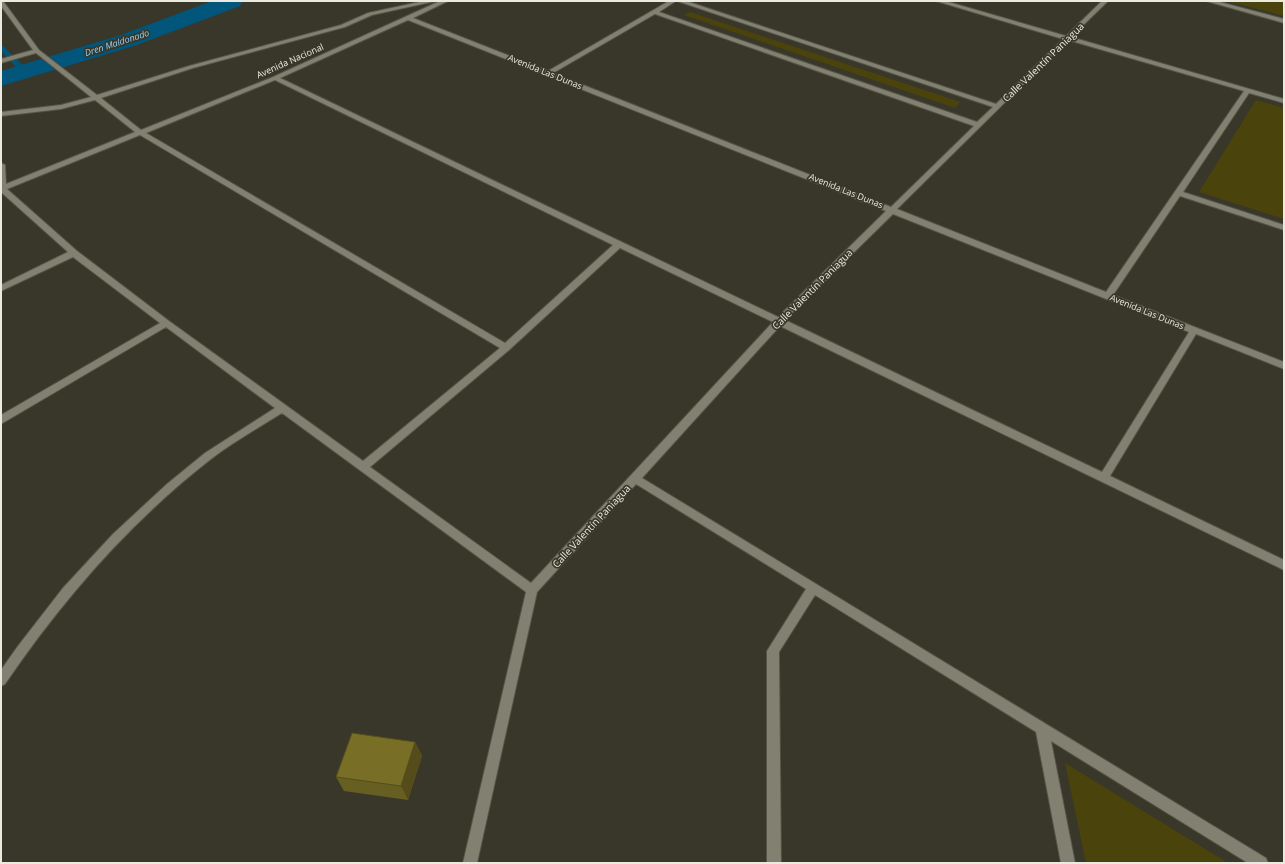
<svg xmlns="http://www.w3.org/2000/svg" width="1285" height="864" viewBox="0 0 1285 864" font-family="'Open Sans',sans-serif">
	<rect width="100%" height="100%" fill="#393729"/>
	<!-- green -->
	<g fill="#4a430b">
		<path d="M 1227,1 L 1284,1 L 1284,16 Z"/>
		<path d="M 690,12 L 960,102 L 955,108 L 684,15 Z"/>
		<path d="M 1256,100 L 1284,108 L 1284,219 L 1199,192 Z"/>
		<path d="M 1065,763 L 1228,863 L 1086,863 Z"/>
	</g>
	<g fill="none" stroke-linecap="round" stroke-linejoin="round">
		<!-- stream -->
		<path fill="#02557b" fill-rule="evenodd" d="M 1,45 L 3,46 L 29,71 L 29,75 L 23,75 L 1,51 Z"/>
		<!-- canal -->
		<path fill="#02557b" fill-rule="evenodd" d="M 212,1 L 243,1 L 240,6 L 137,45 L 1,86 L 1,71 L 121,35 Z"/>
		<!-- street casing -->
		<g stroke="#555347" stroke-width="2">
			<g id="street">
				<path d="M 1,1 L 3,1 L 39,50 L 97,95 L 189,66 L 341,25 L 368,13 L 424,1 L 436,1 L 372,15 L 345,27 L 193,68 L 101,98 L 141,130 L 273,77 L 440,1 L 448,1 L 413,18 L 548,71 L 669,1 L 676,1 L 659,12 L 977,122 L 993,107 L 677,1 L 686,1 L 996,104 L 1063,39 L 936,1 L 945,1 L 1066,36 L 1102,1 L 1108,1 L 1071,37 L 1284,99 L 1284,103 L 1249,93 L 1183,192 L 1284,225 L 1284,230 L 1180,196 L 1113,295 L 1284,362 L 1284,369 L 1196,334 L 1110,476 L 1284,560 L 1284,570 L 780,326 L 642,478 L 1266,858 L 1268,863 L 1248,863 L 1051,741 L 1075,863 L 1061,863 L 1036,732 L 815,595 L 779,652 L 781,863 L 767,863 L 767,651 L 806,589 L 636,484 L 537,592 L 477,863 L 463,863 L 526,592 L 282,413 C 258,428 233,442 211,459 C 130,522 63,599 5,684 L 1,686 L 1,670 L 18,646 L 63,588 L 113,534 L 167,484 L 205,453 L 275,408 L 166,327 L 1,424 L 1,415 L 160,323 L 73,257 L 1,291 L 1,285 L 68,252 L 1,192 L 1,163 L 5,165 L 6,184 L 135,132 L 95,100 L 61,109 L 1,116 L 1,112 L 61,105 L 91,97 L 36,53 L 1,63 L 1,59 L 33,50 L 1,6 ZM 655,14 L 974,126 L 891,207 L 553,73 ZM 408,20 L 886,211 L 778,317 L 280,78 ZM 1068,40 L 1244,91 L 1106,292 L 897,209 ZM 275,80 L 613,245 L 505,343 L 146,133 ZM 140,135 L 500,348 L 363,461 L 169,321 L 77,251 L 7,189 ZM 893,214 L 1189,332 L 1102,472 L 785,320 ZM 620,248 L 773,322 L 531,583 L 370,467 L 509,350 Z"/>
				<path d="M 1206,1 L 1216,1 L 1284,19 L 1284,23 Z"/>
			</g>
		</g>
		<!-- street -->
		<use href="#street" fill="#828070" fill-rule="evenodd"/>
	</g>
	<!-- wall -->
	<path fill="#675f21" d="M 415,742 L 422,756 L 408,800 L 344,791 L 336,777 Z"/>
	<!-- shaded-wall -->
	<path fill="#544d1b" d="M 415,742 L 422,756 L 408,800 L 401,786 Z"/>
	<!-- building -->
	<path fill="#786e26" stroke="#544d1b" d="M 352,733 L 415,742 L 401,786 L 336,777 Z"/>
	<g text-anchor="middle" stroke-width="3.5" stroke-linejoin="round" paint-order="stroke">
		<!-- far-water labels -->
		<g font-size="9" font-style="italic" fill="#92d3fc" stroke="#393729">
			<text transform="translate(117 43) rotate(-18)" y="3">Dren Maldonado</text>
		</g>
		<!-- far-street labels -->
		<g font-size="9" fill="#ebeae1" stroke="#393729">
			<text transform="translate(290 61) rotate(-24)" y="3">Avenida Nacional</text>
			<text transform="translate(545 72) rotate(22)" y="3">Avenida Las Dunas</text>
			<text transform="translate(846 191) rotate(22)" y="3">Avenida Las Dunas</text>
			<text transform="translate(1147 312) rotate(22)" y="3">Avenida Las Dunas</text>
		</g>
		<!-- street labels -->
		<g font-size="10" fill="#ebeae1" stroke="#393729">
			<text transform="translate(1043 62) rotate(-44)" y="4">Calle Valentín Paniagua</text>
			<text transform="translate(812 289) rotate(-45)" y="4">Calle Valentín Paniagua</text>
			<text transform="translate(591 526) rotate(-47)" y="4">Calle Valentín Paniagua</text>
		</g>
	</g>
	<!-- border -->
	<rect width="1285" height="864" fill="none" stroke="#ebeae1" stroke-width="4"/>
</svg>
